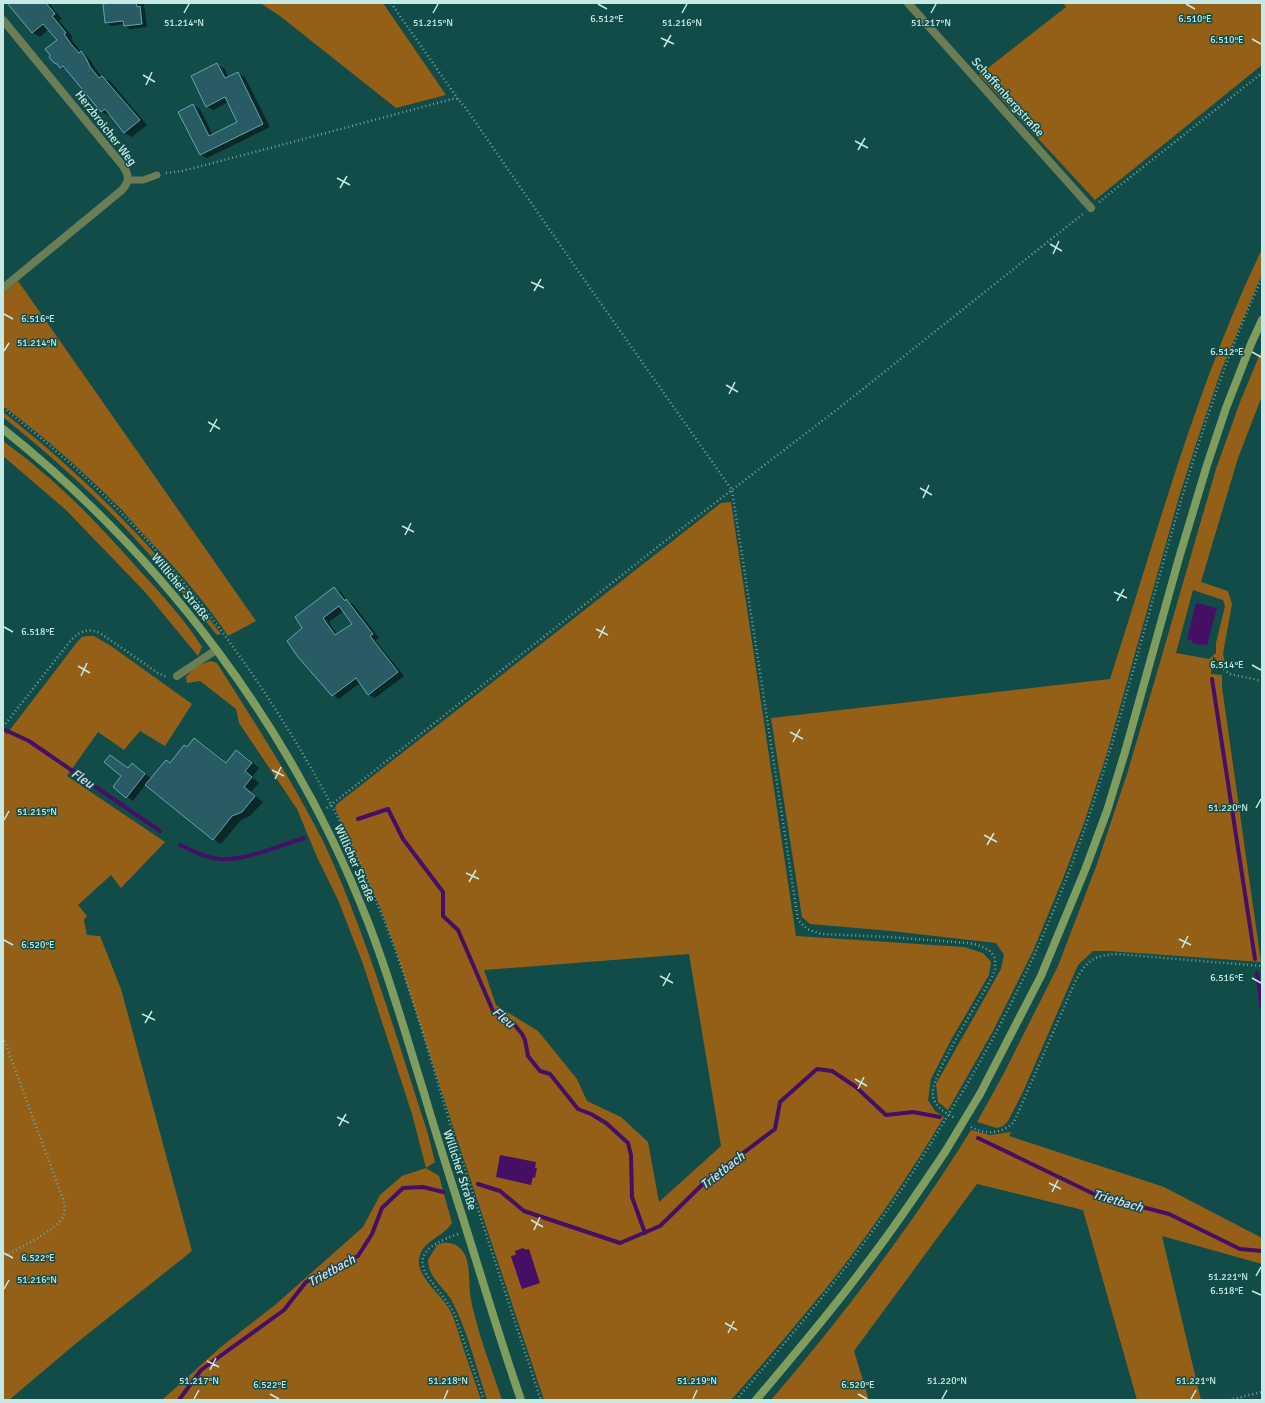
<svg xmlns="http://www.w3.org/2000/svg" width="1265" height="1403" viewBox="0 0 1265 1403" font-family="Signika,sans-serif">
	<rect width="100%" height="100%" fill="#114c48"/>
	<!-- green -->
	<g fill="#945f17" fill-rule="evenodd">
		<path d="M 260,3 L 383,3 L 446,95 L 396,108 L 280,16 Z"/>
		<path d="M 1063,3 L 1262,3 L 1262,65 L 1095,200 L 979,75 L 1066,7 Z"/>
		<path d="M 1262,249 L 1262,274 L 1221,371 L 1197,441 L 1179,497 L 1107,753 L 1084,823 L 1062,881 L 1033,951 L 993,1031 L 948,1110 L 938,1102 L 936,1084 L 1001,969 L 1004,955 L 996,943 L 891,931 L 810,924 L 802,917 L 771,718 L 1110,679 C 1157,534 1196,386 1262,249 Z"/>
		<path d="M 18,281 L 256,621 L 228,636 C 205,601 177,570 149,540 C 139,530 131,520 122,510 C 85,473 45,437 3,406 L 3,293 Z"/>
		<path d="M 1262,349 L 1262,396 L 1238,458 L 1201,582 L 1228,591 L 1232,604 L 1223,654 L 1225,663 L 1229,668 L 1221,665 L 1213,656 L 1211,674 L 1222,675 L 1222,687 L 1261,962 L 1109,951 L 1093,951 L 1078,965 L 1023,1092 L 1008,1121 L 1003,1126 L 997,1128 L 977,1122 L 1003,1075 L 1058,966 L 1097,864 L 1127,774 L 1154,683 L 1216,469 L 1240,402 ZM 1193,590 L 1223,600 L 1225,606 L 1216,643 L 1216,653 L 1209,659 L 1176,653 Z"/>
		<path d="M 3,412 C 85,476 159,551 221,634 L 217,635 C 194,607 172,579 148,553 C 104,503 55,459 3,417 Z"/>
		<path d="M 3,441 C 16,451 29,460 41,471 C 77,501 110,537 141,572 C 163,596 185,620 202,647 L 198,656 L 145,592 L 66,510 L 3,456 Z"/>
		<path d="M 731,502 L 796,936 L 964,947 L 983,953 L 991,962 L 989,975 L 951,1040 L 931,1079 L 928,1100 L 935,1111 L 944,1117 C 904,1184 859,1250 808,1310 C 783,1341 757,1370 731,1400 L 544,1400 L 456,1136 L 397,953 L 380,907 L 335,808 L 337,804 L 721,503 ZM 689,954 L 721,1146 L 659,1202 L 648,1142 L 621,1117 L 587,1101 L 577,1079 L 538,1031 L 496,1005 L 484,970 ZM 523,1248 L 526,1250 L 529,1249 L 522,1289 L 511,1256 L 516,1255 Z"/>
		<path d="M 88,636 L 94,636 L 111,646 L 192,704 L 165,746 L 140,731 L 124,750 L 98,732 L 67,776 L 165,842 L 121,888 L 111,875 L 78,905 L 87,916 L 84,920 L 87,935 L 100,936 L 121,989 L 192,1251 L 74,1345 L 9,1400 L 3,1400 L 3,723 L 6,735 L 78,641 L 82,637 Z"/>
		<path d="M 211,661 L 217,663 C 241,701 266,740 289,779 C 301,800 313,821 324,843 C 367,936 396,1036 428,1134 L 435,1162 L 426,1168 L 439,1176 L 452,1223 C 444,1236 425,1240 420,1255 C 413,1273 439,1293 448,1307 C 455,1318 458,1332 462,1344 C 468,1363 475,1381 481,1400 L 162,1400 L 222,1346 L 275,1305 L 363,1227 L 380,1195 L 402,1176 L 426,1168 L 412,1114 L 363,964 L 338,900 L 317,857 L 297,809 L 239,723 L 236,709 L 200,681 L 187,683 L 186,677 C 193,669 200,664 211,661 Z"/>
		<path d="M 971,1130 L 990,1135 L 1011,1132 L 1009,1136 L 1164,1187 L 1262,1238 L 1262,1264 L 1162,1236 L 1201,1400 L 1137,1400 L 1083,1210 L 977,1184 L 854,1351 L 869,1400 L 771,1400 C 844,1315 912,1225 971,1130 Z"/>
		<path d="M 442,1243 C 452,1242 460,1245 465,1255 C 471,1268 468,1285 471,1300 C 478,1334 491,1367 502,1400 L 487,1400 C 476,1367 468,1332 452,1301 C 444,1287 428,1278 428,1260 L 437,1245 Z"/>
	</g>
	<!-- water -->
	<g fill="#460f66">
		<path d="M 1196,603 L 1217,608 L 1207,645 L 1201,644 L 1201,645 L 1192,643 L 1192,641 L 1187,639 Z"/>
		<path d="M 500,1155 L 536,1162 L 535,1168 L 537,1168 L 535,1178 L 533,1177 L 531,1185 L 496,1177 Z"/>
		<path d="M 523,1248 L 524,1250 L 529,1249 L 540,1283 L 522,1289 L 511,1256 L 516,1255 L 515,1251 Z"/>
	</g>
	<!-- shadow -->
	<g fill="#0007" fill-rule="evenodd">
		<path d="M 8,3 L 49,3 L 62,19 L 59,21 L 73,37 L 71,39 L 82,53 L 88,57 L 102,78 L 110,81 L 147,125 L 132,137 L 125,133 L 110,115 L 109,116 L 102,112 L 69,71 L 61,67 L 58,40 L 49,29 L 40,37 L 32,32 Z"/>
		<path d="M 119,3 L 144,4 L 147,27 L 130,29 L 124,24 L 112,26 L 106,23 Z"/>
		<path d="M 217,64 L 224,68 L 229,78 L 238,73 L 245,77 L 270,127 L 207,158 L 200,154 L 193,105 L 200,109 L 213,135 L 238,122 L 229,102 L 213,110 L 207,106 Z"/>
		<path d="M 335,589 L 341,592 L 348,602 L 353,604 L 379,638 L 375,640 L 404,676 L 375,698 L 369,695 L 360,683 L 339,699 L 333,695 L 303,629 ZM 344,611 L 353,624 L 337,635 L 329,622 Z"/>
		<path d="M 195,739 L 203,744 L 227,763 L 237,752 L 245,756 L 259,768 L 252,777 L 259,783 L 251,792 L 263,802 L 250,816 L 241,820 L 221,844 L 213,839 L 146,784 L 133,801 L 127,797 L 123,776 L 110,756 L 129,769 L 138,769 L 152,779 L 171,764 L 187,748 Z"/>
	</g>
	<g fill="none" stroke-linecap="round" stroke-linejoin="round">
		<!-- stream -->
		<g stroke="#460f66" stroke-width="4">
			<path d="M 1212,679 L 1255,959"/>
			<path d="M 3,729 L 29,741 L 160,831"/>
			<path d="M 358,819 L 388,809 L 403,839 L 443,892 L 443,916 L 458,930 L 493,1011 L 514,1024 L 522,1034 L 525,1040 L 528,1056 L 540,1071 L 550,1074 L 578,1109 L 591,1114 L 606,1123 L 628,1143 L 631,1155 L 632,1197 L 645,1233"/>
			<path d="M 180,845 C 193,851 206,858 221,859 C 245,861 281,845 304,838"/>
			<path d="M 1257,973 L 1262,1008"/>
			<path d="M 978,1138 L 1096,1195 L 1169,1214 L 1240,1249 L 1262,1251"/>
			<path d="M 478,1184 L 500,1191 L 524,1211 L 620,1243 L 660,1226 L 706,1181 L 775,1129 L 780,1102 L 817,1069 L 832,1071 L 856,1087 L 886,1115 L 913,1112 L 940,1117"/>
			<path d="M 179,1400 L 201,1370 L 284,1310 L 306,1282 L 358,1256 L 372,1234 L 382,1208 L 403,1188 L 423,1187 L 443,1192"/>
		</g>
	</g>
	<!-- building -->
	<g fill="#285b63" stroke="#60a7b2" fill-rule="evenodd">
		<path d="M 7,3 L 46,3 L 55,14 L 52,16 L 66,33 L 64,34 L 71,44 L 79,53 L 81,51 L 86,58 L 90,67 L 99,78 L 102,76 L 140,120 L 124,133 L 105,109 L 101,112 L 63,66 L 60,68 L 57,64 L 54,63 L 49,57 L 50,55 L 45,49 L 57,40 L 43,24 L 32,33 Z"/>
		<path d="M 111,3 L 136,3 L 137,7 L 140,6 L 142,24 L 124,26 L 123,21 L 105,23 L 103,4 Z"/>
		<path d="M 217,63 L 225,78 L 238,72 L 263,124 L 200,155 L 178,112 L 193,104 L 209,136 L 237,122 L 225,97 L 206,107 L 191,76 Z"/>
		<path d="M 334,587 L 345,601 L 346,599 L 373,634 L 370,636 L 398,672 L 368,695 L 356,678 L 332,696 L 298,657 L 287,641 L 302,628 L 295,617 ZM 339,606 L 352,624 L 335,635 L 323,618 Z"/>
		<path d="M 194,738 L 226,763 L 236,750 L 252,763 L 245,771 L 252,777 L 244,787 L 255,796 L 242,812 L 232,816 L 213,840 L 145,785 L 166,760 L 170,763 L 184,745 L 187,747 Z"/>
		<path d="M 110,755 L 128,768 L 132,763 L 145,774 L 126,798 L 113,787 L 121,776 L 104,762 Z"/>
	</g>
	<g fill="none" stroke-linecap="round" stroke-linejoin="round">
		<!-- path -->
		<g stroke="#73a19d" stroke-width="2.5" stroke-dasharray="1 3" stroke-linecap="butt">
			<path d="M 391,3 L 458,99"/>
			<path d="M 166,173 L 182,171 L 270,148 L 452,99 L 458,99 L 465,107 L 583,278 L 732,490 L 798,920 L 807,929 L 821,934 L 889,937 L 968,943 L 978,945 L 989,950 L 995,958 L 995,969 L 993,975 C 982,998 928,1077 933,1097 C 936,1108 946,1113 955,1118"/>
			<path d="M 1099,202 L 1262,73"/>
			<path d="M 3,408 C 117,494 211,605 286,726 C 310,765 333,806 353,848 C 365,876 378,904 389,933 C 412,994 430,1057 449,1120 C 479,1213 510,1307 541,1400"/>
			<path d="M 1214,662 L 1230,674 L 1262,681"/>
			<path d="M 3,727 L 71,640 C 80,631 88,628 100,633 L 158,673 L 167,677"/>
			<path d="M 327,808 L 660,545 L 839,408 L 1084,213"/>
			<path d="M 3,1037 L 63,1199 C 64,1205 66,1212 63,1217 C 56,1231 17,1249 3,1257"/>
			<path d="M 966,1086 C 1015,1003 1056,913 1087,822 C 1148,642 1182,452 1262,278"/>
			<path d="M 971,1127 C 985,1135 1002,1134 1014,1122 L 1076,980 C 1087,960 1095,955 1117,954 L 1262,966"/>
			<path d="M 458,1234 C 390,1258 437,1279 455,1315 L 484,1400"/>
			<path d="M 736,1400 C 806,1319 876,1235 931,1143"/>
			<path d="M 1229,1400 L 1262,1392"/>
		</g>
		<!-- service -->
		<path stroke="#6b7d55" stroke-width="7" d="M 128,180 L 143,180 L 157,175"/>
		<!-- minor -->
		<g stroke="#6b7d55" stroke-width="8">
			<path d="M 908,3 L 1091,208"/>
			<path d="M 3,20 L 123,166 C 129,175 130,181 122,190 L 3,288"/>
			<path d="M 177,676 L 216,650"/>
		</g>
		<!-- secondary -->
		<g stroke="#809d5d" stroke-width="8">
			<path d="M 3,429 C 163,556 294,731 368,922 C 390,978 406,1036 424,1093 C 437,1138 452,1183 466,1228 C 484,1285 501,1343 521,1400"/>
			<path d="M 980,1094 L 1041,976 L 1085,870 L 1107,811 L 1125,752 L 1179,558 L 1207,465 L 1226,408 L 1251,344 L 1262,320"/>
			<path d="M 756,1400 C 793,1356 830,1313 864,1267 C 893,1230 919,1191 945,1152"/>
		</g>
		<!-- path-bridge -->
		<path stroke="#73a19d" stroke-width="2.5" stroke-dasharray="1 3" stroke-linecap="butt" d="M 931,1143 L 966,1086"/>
		<!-- secondary-bridge -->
		<path stroke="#809d5d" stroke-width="8" d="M 945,1152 L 980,1094"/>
	</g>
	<!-- ticks -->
	<path fill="none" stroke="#c7e9e5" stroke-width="1.5" d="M 598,4 L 607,9M 1186,4 L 1195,9M 184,13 L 189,4M 433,13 L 438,4M 682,13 L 687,4M 931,13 L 936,4M 661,38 L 674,44M 1252,39 L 1261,44M 664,47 L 671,35M 143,75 L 155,82M 146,85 L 152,72M 855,141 L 868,148M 858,150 L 865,138M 337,178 L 350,185M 340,188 L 347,176M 1050,244 L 1062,251M 1053,254 L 1059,241M 531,282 L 544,288M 534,291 L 541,279M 4,314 L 13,319M 4,351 L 9,343M 1252,352 L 1261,357M 726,385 L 738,392M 729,394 L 735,382M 208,422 L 220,429M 210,432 L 217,419M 920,488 L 932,495M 923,498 L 929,485M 402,526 L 414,532M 405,535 L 411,523M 1114,592 L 1127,598M 1117,601 L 1124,589M 4,627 L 13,632M 596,629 L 608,635M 599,638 L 605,626M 1252,665 L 1261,670M 78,666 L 90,673M 81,676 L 87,663M 790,732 L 803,739M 793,742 L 800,729M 272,770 L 284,776M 275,779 L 281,767M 1256,808 L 1261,799M 4,820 L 9,811M 984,835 L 997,842M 987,845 L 994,833M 466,873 L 479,879M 469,882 L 476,870M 1179,939 L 1191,945M 4,940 L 13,945M 1182,948 L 1188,936M 660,976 L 673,983M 1252,978 L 1261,983M 663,986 L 670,973M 142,1014 L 155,1020M 145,1023 L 152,1011M 855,1079 L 867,1086M 858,1089 L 864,1077M 337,1117 L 349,1123M 339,1126 L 346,1114M 1049,1183 L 1061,1189M 1052,1192 L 1058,1180M 531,1220 L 543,1227M 534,1230 L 540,1217M 4,1253 L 13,1258M 1256,1276 L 1261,1267M 4,1289 L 9,1280M 1252,1291 L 1261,1295M 725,1323 L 737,1330M 728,1333 L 734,1321M 207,1361 L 219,1367M 210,1370 L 216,1358M 270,1394 L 279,1399M 858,1394 L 867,1399M 194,1399 L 199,1390M 444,1399 L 448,1390M 693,1399 L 697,1390M 942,1399 L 947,1390M 1191,1399 L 1196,1390"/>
	<g text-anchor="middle" stroke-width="3" stroke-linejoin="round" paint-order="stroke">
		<!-- street labels -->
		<g font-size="12" fill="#c7e9e5" stroke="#114c48">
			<text transform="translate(1008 97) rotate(48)" y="4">Schaffenbergstraße</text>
			<text transform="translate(106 128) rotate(52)" y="4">Herzbroicher Weg</text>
			<text transform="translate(181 587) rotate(50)" y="4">Willicher Straße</text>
			<text transform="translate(355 863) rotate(66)" y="4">Willicher Straße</text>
			<text transform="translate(460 1170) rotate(72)" y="4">Willicher Straße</text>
		</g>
		<!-- water labels -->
		<g font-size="13" font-style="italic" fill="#e3d7ef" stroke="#114c48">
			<text transform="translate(83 778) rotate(34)" y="5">Fleu</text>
			<text transform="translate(504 1017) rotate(40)" y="5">Fleu</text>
			<text transform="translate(722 1170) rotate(-38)" y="5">Trietbach</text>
			<text transform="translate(1118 1200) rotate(16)" y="5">Trietbach</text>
			<text transform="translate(331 1270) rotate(-29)" y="5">Trietbach</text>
		</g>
	</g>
	<g font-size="10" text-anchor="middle" fill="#c7e9e5" stroke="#114c48" stroke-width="3" stroke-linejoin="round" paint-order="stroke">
		<text x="607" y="22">6.512°E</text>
		<text x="1195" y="22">6.510°E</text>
		<text x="184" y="26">51.214°N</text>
		<text x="433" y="26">51.215°N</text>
		<text x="682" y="26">51.216°N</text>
		<text x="931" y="26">51.217°N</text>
		<text x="1227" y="43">6.510°E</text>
		<text x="38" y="322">6.516°E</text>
		<text x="37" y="346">51.214°N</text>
		<text x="1227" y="355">6.512°E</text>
		<text x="38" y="635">6.518°E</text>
		<text x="1227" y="668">6.514°E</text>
		<text x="1228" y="811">51.220°N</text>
		<text x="37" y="815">51.215°N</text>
		<text x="38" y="948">6.520°E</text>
		<text x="1227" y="981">6.516°E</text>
		<text x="38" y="1261">6.522°E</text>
		<text x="1228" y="1280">51.221°N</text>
		<text x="37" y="1283">51.216°N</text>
		<text x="1227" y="1294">6.518°E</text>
		<text x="199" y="1384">51.217°N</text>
		<text x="448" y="1384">51.218°N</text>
		<text x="697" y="1384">51.219°N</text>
		<text x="947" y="1384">51.220°N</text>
		<text x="1196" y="1384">51.221°N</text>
		<text x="270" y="1388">6.522°E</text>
		<text x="858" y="1388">6.520°E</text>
	</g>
	<!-- border -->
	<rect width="1265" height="1403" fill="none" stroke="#c7e9e5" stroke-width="8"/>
</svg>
